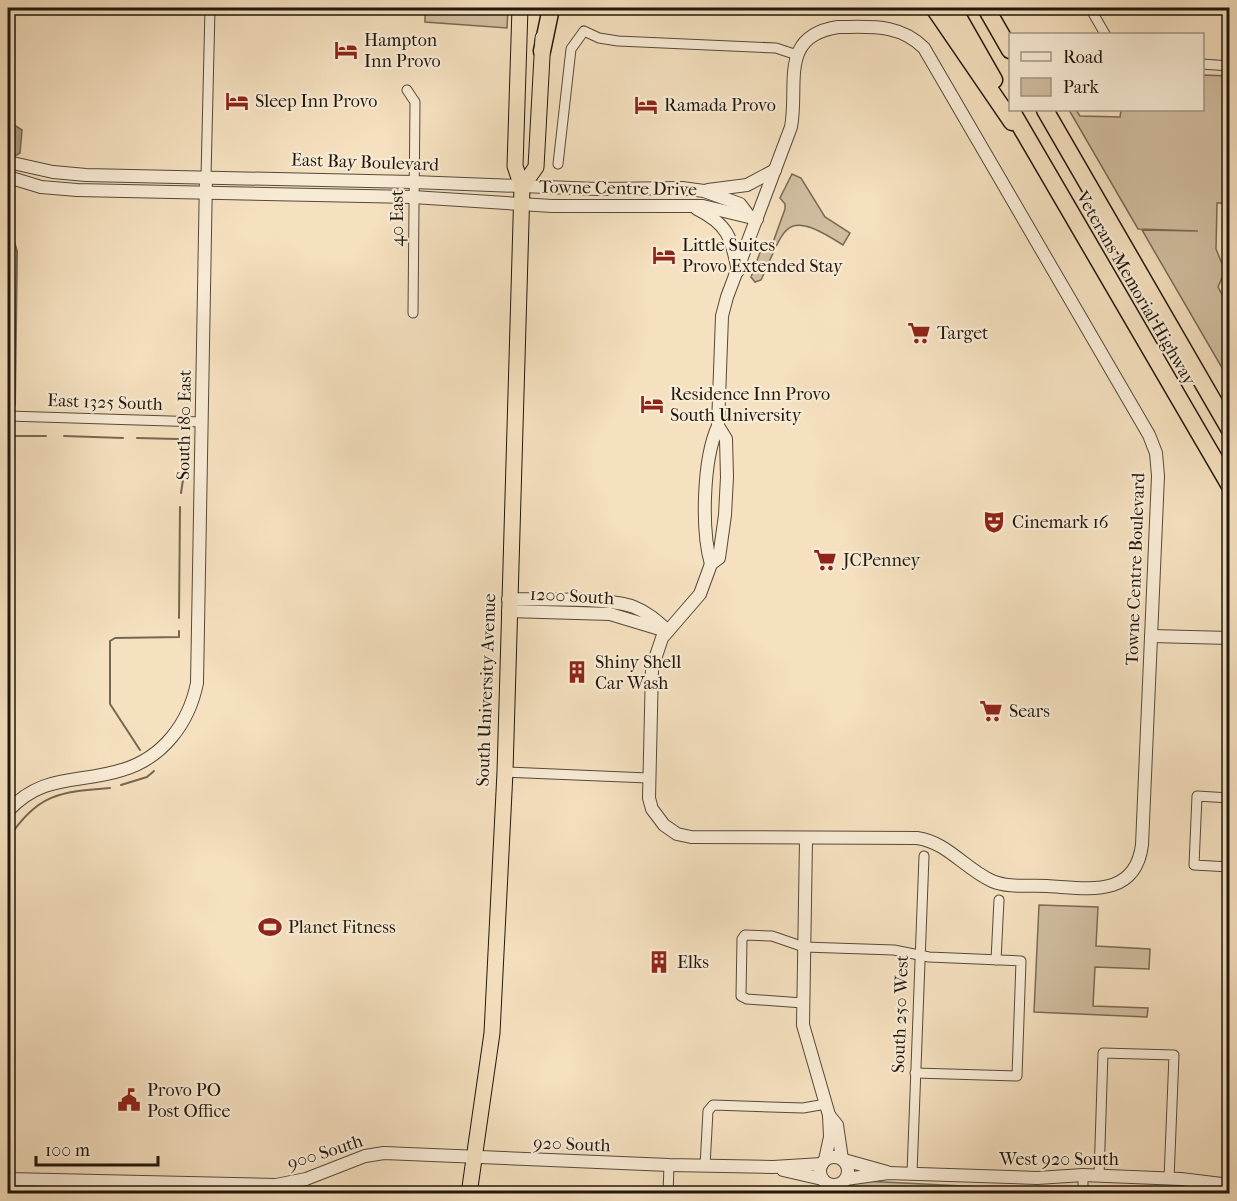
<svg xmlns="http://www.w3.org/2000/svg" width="1237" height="1201" viewBox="0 0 1237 1201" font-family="'IM FELL French Canon',serif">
	<rect width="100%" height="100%" fill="#f5e0bf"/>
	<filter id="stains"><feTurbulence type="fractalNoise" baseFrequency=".00333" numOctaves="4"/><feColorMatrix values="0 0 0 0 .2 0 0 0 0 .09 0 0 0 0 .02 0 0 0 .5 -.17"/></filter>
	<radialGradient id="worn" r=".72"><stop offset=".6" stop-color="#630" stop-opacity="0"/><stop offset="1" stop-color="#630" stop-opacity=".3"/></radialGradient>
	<!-- green -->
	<g fill="#d1bea1" stroke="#796a56" stroke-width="1.5">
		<path d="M 425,8 L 508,8 L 507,28 L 425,22 Z"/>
		<path d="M 1203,75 L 1229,76 L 1229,203 L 1217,203 L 1216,249 L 1225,271 L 1218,287 L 1224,298 L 1229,301 L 1229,380 L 1142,230 L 1198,231 L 1138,229 L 1069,110 L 1076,110 L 1080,116 L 1120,117 L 1121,110 L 1202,110 Z"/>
		<path d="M 792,174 L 801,178 L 825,217 L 850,233 L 843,245 C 784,207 786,226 761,280 L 755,282 L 751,277 L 762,247 L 772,245 L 785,209 L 785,204 L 780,198 Z"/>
		<path d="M 1039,905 L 1098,907 L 1096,946 L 1150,949 L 1149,969 L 1095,967 L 1093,1006 L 1148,1008 L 1147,1017 L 1034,1012 Z"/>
		<path d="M 864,1181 L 1023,1189 L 1023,1194 L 844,1194 L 854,1183 Z"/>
	</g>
	<!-- water -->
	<path fill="#ad9c82" stroke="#756753" stroke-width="1.5" d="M 8,121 L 22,130 L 20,153 L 15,156 L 10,154 Z"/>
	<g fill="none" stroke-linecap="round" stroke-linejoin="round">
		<!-- stream -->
		<g stroke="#756753" stroke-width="2">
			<path d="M 8,232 L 13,238 L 17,251 L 15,405"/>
			<path d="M 14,431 L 14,436 L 46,436"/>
			<path d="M 64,436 L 123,438"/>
			<path d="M 137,438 L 178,439 C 190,451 183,478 181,493"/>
			<path d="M 179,618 L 180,507"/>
			<path d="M 140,750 L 110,704 L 110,641 L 115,638 L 179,637 L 179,631"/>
			<path d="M 121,785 L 147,777 L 154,771"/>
			<path d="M 8,839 C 37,794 59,792 110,788"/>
		</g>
		<!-- minor casing -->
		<g stroke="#564939" stroke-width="11">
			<g id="minor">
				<path d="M 1090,8 L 1105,34"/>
				<path d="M 1202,64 L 1230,66"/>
				<path d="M 407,90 L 415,102 L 413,313"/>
				<path d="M 558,164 L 571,49 L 584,31 L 599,38 L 618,41 L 776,48 L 797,55"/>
				<path d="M 206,177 L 210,8"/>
				<path d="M 8,416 L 202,422"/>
				<path d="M 505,772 L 648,778"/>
				<path d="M 1230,798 L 1197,796 L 1194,865 L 1230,867"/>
				<path d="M 996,960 L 999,900"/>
				<path d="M 803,1003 L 747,999 L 741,996 L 742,939 L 745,935 L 772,936 L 804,947 L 894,950 L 929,957 L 1021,961 L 1017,1076 L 915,1073"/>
				<path d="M 705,1166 L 708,1111 L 713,1105 L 803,1108 L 826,1104"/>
				<path d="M 912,1173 L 924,856"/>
				<path d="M 1099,1176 L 1103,1053 L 1174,1055 L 1169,1179"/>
				<path d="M 119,1194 L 119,1182"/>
				<path d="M 668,1194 L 669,1165"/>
				<path d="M 1083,1194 L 1083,1175"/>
			</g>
		</g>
		<!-- tertiary casing -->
		<g stroke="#564939" stroke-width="14">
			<g id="tertiary">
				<path d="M 838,27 C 870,27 899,23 924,48 L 1149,435 L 1156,453 L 1158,476 L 1142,845 C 1135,899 1086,888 1047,886 C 1029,885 1008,888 992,881 C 965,869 947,842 917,838 L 691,837 L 677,834 L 664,825 L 652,809 L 649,798 L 652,668 L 662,638 L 700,594 L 711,564 L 719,558 L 725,515 L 727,477 L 726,439 L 718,426 L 722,316 L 727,297 L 791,127 C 799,85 778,36 838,27 Z"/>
				<path d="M 8,162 L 53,172 L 86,175 L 413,182 L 598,189 L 682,188 L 704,191 L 740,204 L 749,216"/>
				<path d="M 8,177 L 41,187 L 77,190 L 413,197 L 552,206 L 703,206 L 757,219"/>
				<path d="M 708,190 L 747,185 L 775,170"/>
				<path d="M 697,209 C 729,225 731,238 738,271"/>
				<path d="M 711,564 C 701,529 703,459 718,426"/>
				<path d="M 508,599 C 540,600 608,597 634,607 C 647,612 657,621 668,631"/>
				<path d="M 508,611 L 610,614 L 663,630"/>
				<path d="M 1151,636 L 1230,638"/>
				<path d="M 8,811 C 43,773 78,784 122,770 C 163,758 189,723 197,683 L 206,177"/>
				<path d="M 806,839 L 803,1025 L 829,1115 L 837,1125 L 842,1159"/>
				<circle cx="834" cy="1171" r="14"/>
				<path d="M 825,1160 L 830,1137 L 829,1115"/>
				<path d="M 844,1160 L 887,1172"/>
				<path d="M 783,1170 L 822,1179"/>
				<path d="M 8,1179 L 276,1185 L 306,1179 L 365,1156 L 384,1153 L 669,1165 L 773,1167 L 822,1164"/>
				<path d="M 846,1179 L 888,1173 L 1037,1178 L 1083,1175 L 1181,1179 L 1230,1185"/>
			</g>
		</g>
		<!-- trunk casing -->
		<g stroke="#21170c" stroke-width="17">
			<g id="trunk">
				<path d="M 522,187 L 536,167 L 543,38"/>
				<path d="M 469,1194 L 492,1033 L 505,772 L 522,187 L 515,166 L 520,8"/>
			</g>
		</g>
		<!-- motorway casing -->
		<g stroke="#21170c" stroke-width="19">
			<g id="motorway">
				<path d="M 934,8 L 1012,122"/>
				<path d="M 953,8 L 994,80"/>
				<path d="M 986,8 L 1010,50"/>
				<path d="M 542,51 L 551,8"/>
				<path d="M 1011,110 L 1230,486"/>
				<path d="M 1045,110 L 1230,430"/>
			</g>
		</g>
		<!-- minor -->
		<use href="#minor" stroke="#f8ebd5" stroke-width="9"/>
		<!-- tertiary -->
		<use href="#tertiary" stroke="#f8ebd5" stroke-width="12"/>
		<!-- trunk -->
		<use href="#trunk" stroke="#f5e0bf" stroke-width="15"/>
		<!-- motorway -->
		<use href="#motorway" stroke="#f5e0bf" stroke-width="16"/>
	</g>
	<!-- icons -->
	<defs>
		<g id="hotel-bare" transform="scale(1.8)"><path d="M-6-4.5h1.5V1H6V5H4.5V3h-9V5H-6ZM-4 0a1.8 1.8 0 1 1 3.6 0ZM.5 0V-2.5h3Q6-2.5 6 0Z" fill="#8f2418" stroke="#f8ebd5" stroke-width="2.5" paint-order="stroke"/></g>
		<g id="supermarket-bare" transform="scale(1.8)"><path d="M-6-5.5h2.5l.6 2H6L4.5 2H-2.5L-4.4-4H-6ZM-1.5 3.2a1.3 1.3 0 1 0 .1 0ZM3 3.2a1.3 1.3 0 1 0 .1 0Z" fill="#8f2418" stroke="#f8ebd5" stroke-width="2.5" paint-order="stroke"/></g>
		<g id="theatre-bare" transform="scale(1.8)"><path d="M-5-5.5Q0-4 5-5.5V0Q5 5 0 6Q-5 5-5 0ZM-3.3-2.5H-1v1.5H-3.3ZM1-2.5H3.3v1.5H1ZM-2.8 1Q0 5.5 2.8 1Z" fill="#8f2418" stroke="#f8ebd5" stroke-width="2.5" paint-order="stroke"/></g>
		<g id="building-bare" transform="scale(1.8)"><path d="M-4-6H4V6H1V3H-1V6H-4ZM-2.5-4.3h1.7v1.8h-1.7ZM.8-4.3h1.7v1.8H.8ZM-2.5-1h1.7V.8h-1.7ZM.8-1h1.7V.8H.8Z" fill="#8f2418" stroke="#f8ebd5" stroke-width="2.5" paint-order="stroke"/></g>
		<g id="stadium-bare" transform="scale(1.8)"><path d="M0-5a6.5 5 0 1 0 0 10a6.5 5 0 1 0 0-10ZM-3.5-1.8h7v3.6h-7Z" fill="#8f2418" stroke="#f8ebd5" stroke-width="2.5" paint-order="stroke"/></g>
		<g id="civic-bare" transform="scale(1.8)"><path d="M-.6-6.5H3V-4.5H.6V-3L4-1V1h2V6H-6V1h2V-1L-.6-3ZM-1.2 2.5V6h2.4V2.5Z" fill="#8f2418" stroke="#f8ebd5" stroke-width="2.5" paint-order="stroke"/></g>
	</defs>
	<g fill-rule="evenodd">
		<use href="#hotel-bare" x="346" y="50"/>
		<use href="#hotel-bare" x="237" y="101"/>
		<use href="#hotel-bare" x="646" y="105"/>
		<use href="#hotel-bare" x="664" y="255"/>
		<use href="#supermarket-bare" x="919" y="333"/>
		<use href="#hotel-bare" x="652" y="404"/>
		<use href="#theatre-bare" x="994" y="522"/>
		<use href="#supermarket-bare" x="825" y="560"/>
		<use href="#building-bare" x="577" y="672"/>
		<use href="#supermarket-bare" x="991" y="711"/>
		<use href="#stadium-bare" x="270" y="927"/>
		<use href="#building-bare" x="659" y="962"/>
		<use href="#civic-bare" x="129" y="1100"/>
	</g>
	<g text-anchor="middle" stroke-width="4.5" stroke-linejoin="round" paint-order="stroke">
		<!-- poi labels -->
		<g font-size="18" fill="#21170c" stroke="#f8ebd5" text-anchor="start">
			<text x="364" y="46">Hampton<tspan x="364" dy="21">Inn Provo</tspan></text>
			<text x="255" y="107">Sleep Inn Provo</text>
			<text x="664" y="111">Ramada Provo</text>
			<text x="682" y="251">Little Suites<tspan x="682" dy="21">Provo Extended Stay</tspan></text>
			<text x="937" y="339">Target</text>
			<text x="670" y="400">Residence Inn Provo<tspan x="670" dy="21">South University</tspan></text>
			<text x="1012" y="528">Cinemark 16</text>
			<text x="843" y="566">JCPenney</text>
			<text x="595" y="668">Shiny Shell<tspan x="595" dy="21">Car Wash</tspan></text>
			<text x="1009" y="717">Sears</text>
			<text x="288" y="933">Planet Fitness</text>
			<text x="677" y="968">Elks</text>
			<text x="147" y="1096">Provo PO<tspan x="147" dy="21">Post Office</tspan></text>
		</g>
		<!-- street labels -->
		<g font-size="18" fill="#21170c" stroke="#f8ebd5">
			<text transform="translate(365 162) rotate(2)" y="6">East Bay Boulevard</text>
			<text transform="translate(618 188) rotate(1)" y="6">Towne Centre Drive</text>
			<text transform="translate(397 218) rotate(-90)" y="6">40 East</text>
			<text transform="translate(1136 288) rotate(60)" y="6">Veterans Memorial Highway</text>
			<text transform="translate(105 402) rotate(2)" y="6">East 1325 South</text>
			<text transform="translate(184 425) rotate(-89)" y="6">South 180 East</text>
			<text transform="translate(1135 569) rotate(-88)" y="6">Towne Centre Boulevard</text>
			<text transform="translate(572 596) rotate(3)" y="6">1200 South</text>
			<text transform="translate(486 690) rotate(-88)" y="6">South University Avenue</text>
			<text transform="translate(900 1014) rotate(-88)" y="6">South 250 West</text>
			<text transform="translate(572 1144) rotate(2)" y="6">920 South</text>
			<text transform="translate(325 1152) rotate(-18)" y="6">900 South</text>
			<text x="1059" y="1165">West 920 South</text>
		</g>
	</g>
	<!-- margin -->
	<rect width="1237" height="1201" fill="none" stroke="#f5e0bf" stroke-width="30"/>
	<rect x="9" y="9" width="1219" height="1183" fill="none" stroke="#21170c" stroke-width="3"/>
	<rect x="15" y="15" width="1207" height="1171" fill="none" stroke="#21170c" stroke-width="1.5"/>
	<!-- legend -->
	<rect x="1009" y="33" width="195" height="78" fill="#f8ebd5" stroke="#a29685" stroke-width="1.5"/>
	<rect x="1021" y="52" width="30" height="9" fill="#f8ebd5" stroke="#a29685" stroke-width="1.5"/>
	<text x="1063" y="63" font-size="18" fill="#21170c">Road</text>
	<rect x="1021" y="78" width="30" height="18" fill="#d1bea1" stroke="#a29685" stroke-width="1.5"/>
	<text x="1063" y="93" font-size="18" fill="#21170c">Park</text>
	<!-- scale -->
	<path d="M36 1156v9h122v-9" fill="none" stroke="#21170c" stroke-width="3"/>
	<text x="45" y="1156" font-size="18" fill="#21170c" stroke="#f8ebd5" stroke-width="4.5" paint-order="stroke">100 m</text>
	<rect width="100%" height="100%" filter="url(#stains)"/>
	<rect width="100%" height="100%" fill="url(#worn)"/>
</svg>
